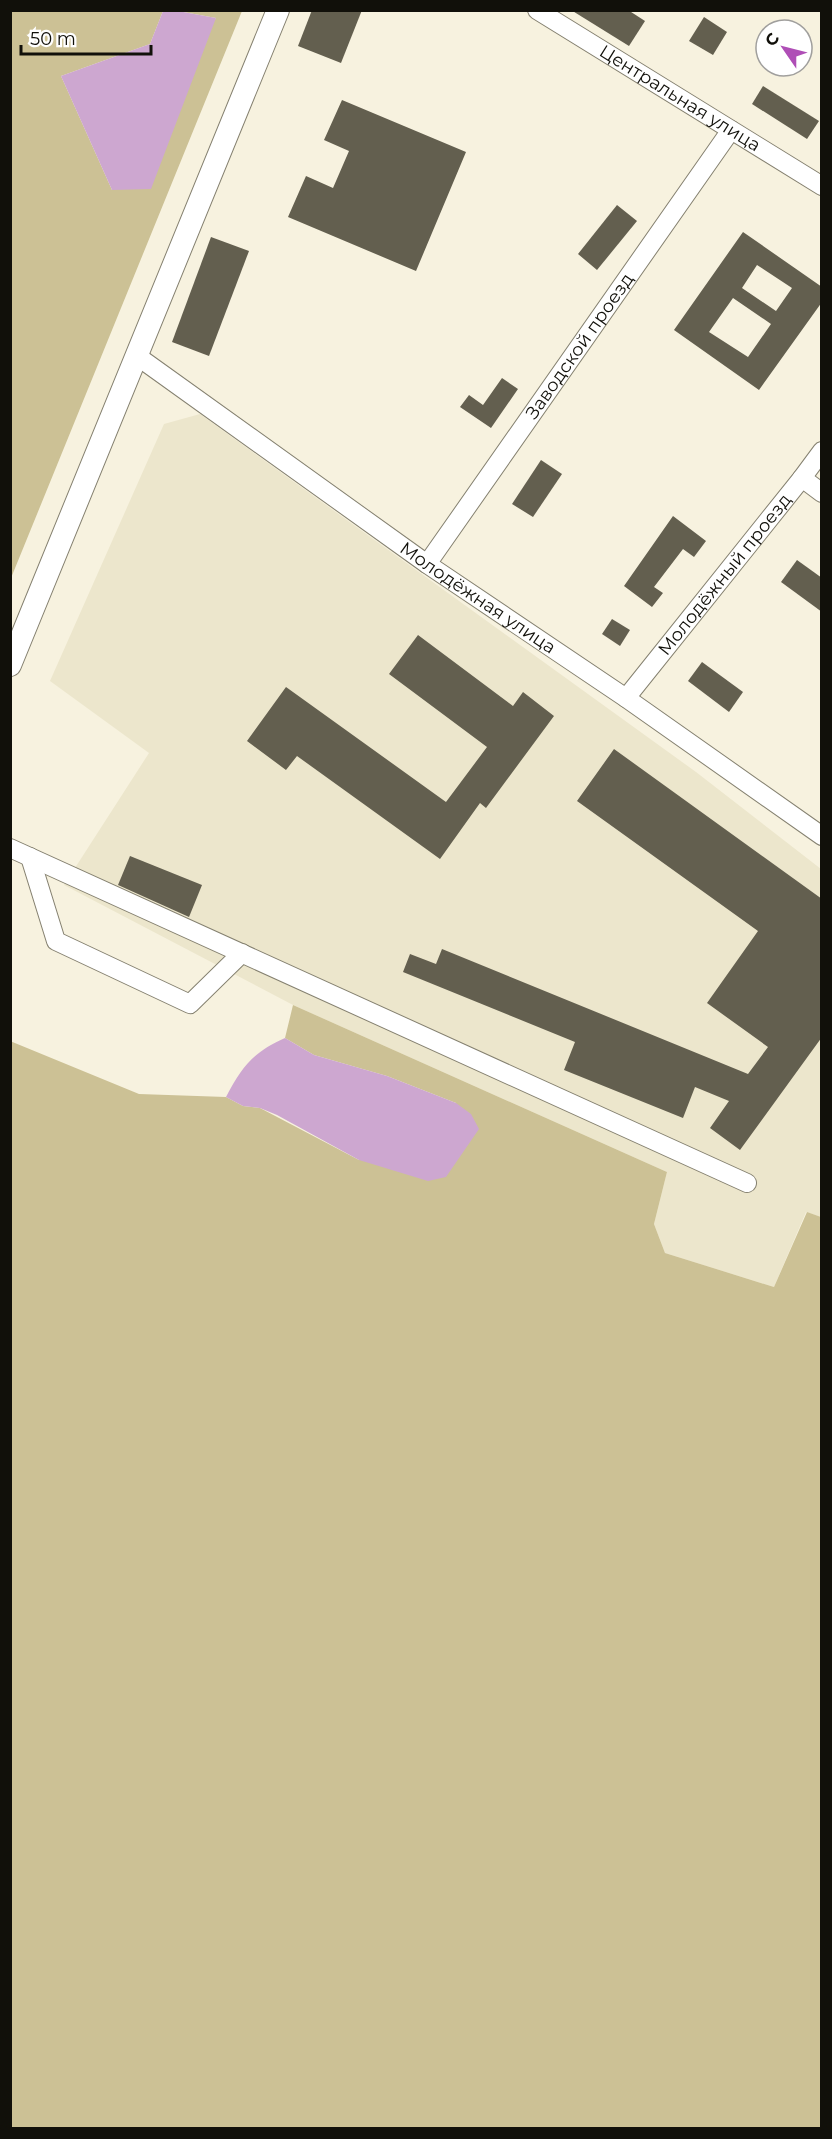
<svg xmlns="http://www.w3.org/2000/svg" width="832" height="2139" viewBox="0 0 832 2139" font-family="Montserrat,sans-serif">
	<rect width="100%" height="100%" fill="#f7f2df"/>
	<!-- built -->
	<path fill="#ece6cc" d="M 200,414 L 696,772 L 821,869 L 821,1217 L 806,1212 L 774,1287 L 665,1253 L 654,1224 L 667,1172 L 293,1005 L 64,885 L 149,753 L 50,681 L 164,424 Z"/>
	<!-- green -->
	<g fill="#ccc195">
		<path d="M 10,11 L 163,11 L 150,44 L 61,76 L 112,190 L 216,18 L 178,11 L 242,11 L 11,578 Z"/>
		<path d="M 293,1005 L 667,1172 L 654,1224 L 665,1253 L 774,1287 L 807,1212 L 821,1217 L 821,2128 L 11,2128 L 10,1041 L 139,1094 L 226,1097 L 243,1106 L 260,1108 L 359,1160 L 456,1103 L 387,1076 L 314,1055 L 285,1038 Z"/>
	</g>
	<!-- water -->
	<g fill="#cda7d0">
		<path d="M 163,11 L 178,11 L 216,18 L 151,189 L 112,190 L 61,76 L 150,44 Z"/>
		<path d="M 285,1038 L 314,1055 L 387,1076 L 456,1103 L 471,1114 L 479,1129 L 446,1177 L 428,1181 L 359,1160 L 277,1115 L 260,1108 L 243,1106 L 226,1097 C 242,1067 253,1052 285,1038 Z"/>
	</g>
	<!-- building -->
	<g fill="#635f4f" fill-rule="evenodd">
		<path d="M 312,10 L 362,10 L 341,63 L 298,46 Z"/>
		<path d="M 571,10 L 628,10 L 645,21 L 629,46 Z"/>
		<path d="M 704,17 L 727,32 L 713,55 L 689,41 Z"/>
		<path d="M 763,86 L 819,121 L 807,139 L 752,104 Z"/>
		<path d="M 342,100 L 466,152 L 416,271 L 288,217 L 306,176 L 333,188 L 349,151 L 324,140 Z"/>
		<path d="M 617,205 L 637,221 L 597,270 L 578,254 Z"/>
		<path d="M 743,232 L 822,287 L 822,302 L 759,390 L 674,330 ZM 757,265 L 792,288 L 776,311 L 742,288 ZM 733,298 L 771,324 L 748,357 L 709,332 Z"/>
		<path d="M 211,237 L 249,251 L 209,356 L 172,342 Z"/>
		<path d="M 502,378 L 518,389 L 491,428 L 460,407 L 469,395 L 483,405 Z"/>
		<path d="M 541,460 L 562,474 L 533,517 L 512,504 Z"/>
		<path d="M 673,516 L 706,541 L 694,557 L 683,549 L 654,587 L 663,593 L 652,607 L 624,586 Z"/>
		<path d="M 797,560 L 822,578 L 822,612 L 781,582 Z"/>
		<path d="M 612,619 L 630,630 L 620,646 L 602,634 Z"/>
		<path d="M 418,635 L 513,706 L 523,692 L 554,716 L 486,808 L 480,803 L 440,859 L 297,756 L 286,770 L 247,741 L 286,687 L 446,802 L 487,747 L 389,674 Z"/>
		<path d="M 702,662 L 743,692 L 729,712 L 688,681 Z"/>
		<path d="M 614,749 L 822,899 L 822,1037 L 740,1150 L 710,1128 L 729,1101 L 695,1087 L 683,1118 L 564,1070 L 575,1042 L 403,972 L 410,954 L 436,964 L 442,949 L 748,1074 L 768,1047 L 707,1003 L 758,931 L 577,801 Z"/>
		<path d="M 130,856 L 202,885 L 189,917 L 118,885 Z"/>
	</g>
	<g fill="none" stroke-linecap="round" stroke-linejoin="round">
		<!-- minor casing -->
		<g stroke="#858170" stroke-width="20">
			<g id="minor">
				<path id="s1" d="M 537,10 L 822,186"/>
				<path id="s2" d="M 137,356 L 427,564 L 626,698 L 822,836"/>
				<path d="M 802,478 L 822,493"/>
				<path id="s3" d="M 427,564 L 731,130"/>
				<path id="s4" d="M 626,698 L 802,478 L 822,451"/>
				<path d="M 10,848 L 747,1183"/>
				<path d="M 30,857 L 56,941 L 190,1004 L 242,953"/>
			</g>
		</g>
		<!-- major casing -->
		<g stroke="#858170" stroke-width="24">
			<path id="major" d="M 10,665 L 278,10"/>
		</g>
		<!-- minor -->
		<use href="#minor" stroke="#fff" stroke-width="18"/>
		<!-- major -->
		<use href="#major" stroke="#fff" stroke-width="22"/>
	</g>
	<g text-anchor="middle" stroke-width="6" stroke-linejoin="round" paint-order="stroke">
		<!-- street labels -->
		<g font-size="18" fill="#11100a" stroke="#fff">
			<text dy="6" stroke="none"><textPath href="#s1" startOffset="168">Центральная улица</textPath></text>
			<text dy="6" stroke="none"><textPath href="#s3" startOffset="266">Заводской проезд</textPath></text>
			<text dy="6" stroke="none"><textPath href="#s4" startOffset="158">Молодёжный проезд</textPath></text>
			<text dy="6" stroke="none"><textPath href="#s2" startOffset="418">Молодёжная улица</textPath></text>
		</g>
	</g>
	<!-- border -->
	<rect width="832" height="2139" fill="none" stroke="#11100a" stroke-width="24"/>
	<!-- north arrow -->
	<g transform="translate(784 48) rotate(305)"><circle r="28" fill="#ffffff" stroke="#a09f9d" stroke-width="1.5"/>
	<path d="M0-4.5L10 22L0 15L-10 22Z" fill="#af4eb6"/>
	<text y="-9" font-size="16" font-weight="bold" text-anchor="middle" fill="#11100a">С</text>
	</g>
	<!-- scale -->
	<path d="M21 45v9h130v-9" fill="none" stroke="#11100a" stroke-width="3"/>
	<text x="30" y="45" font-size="18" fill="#11100a" stroke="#ffffff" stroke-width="4.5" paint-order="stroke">50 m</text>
</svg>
